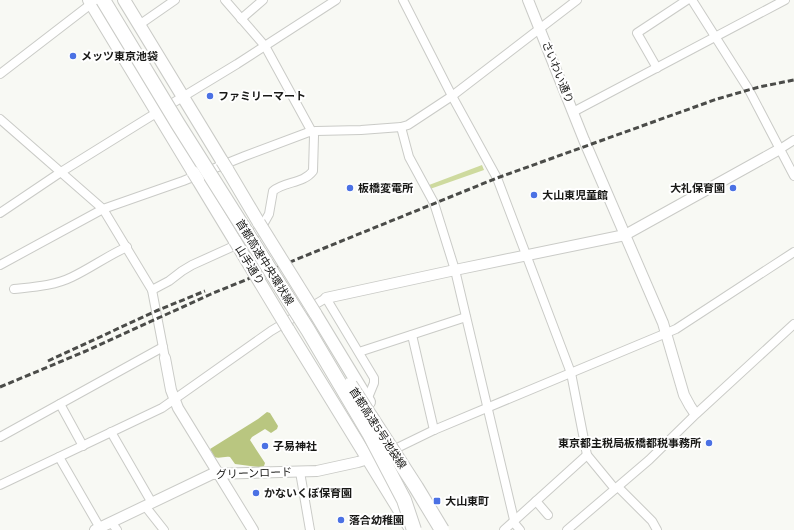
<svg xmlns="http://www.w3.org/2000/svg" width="794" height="530" viewBox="0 0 794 530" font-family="Mulish,'Noto Sans JP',sans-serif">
	<rect width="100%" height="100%" fill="#f8f9f4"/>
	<!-- green -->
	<path fill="#ceda9e" d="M 482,165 L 484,170 L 430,189 L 429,185 Z"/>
	<!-- forest -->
	<path fill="#b9c680" d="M 267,412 L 270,413 L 278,426 L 277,429 L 271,433 L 265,429 L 252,437 L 250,440 L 265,463 L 264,466 L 259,467 L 235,464 L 230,457 C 224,456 220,459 214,457 L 210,449 L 258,419 Z"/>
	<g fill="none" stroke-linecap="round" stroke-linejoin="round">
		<!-- minor casing -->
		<g stroke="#cacbc7" stroke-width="10">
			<g id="minor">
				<path d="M 403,0 L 452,96 L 497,178 L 571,373 L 587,455 L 615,489"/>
				<path d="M 692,0 L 749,90 L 794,176"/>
				<path d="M 241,19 L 263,0"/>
				<path d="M 139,25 L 175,0"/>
				<path d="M 657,68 L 637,33 L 687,0"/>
				<path d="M 0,74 L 91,4"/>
				<path d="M 573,112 L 785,0"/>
				<path d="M 0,119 L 103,209 L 152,290 L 165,358"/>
				<path d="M 401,127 L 409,157 L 434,203 L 455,270 L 515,524 L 520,530"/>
				<path d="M 780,149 L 794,140"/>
				<path d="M 0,213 L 61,172 L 148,118 L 237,64 L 336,0"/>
				<path d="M 0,265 L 103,209 L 183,181 L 245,156 L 309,132 L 316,131 L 361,130 L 401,127 L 408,125 L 452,96 L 577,0"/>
				<path d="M 14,289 C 32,287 54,286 72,277 C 91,268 107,256 127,247"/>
				<path d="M 152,290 L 169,281 L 182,271 L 192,265 L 234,246 L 260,230 L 269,214 L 273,191 C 285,181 303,184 313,171 L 314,136 L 312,132 L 265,46 L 225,0"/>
				<path d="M 412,335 L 434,430"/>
				<path d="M 359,352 L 466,317"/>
				<path d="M 60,404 L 83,446"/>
				<path d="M 111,432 L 152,503"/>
				<path d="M 0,437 L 163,347"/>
				<path d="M 397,448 L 434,430 L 676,329 L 794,252"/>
				<path d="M 59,457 L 100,528"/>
				<path d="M 300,472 L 310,530"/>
				<path d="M 0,485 L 162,408 L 271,331 L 326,298 L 374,378 L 374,383 L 367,400"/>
				<path d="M 618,487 L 652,521 L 657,530"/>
				<path d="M 536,501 L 548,515"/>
				<path d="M 145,506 L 164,530"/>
				<path d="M 111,522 L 117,530"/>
				<path d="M 504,530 L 587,455"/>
				<path d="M 567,530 L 649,460 L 696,414 L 794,324"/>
			</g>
		</g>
		<!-- tertiary casing -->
		<g stroke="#cacbc7" stroke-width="12">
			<g id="tertiary">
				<path d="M 528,0 L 584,140 L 663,323 L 684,395 L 690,406 L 694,412"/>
				<path d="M 326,298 L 455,270 L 625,235 L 780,149"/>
				<path d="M 165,358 L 171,390 L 178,408 L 253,530"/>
				<path d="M 95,530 L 212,474 L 317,471 L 358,462 L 374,457"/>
			</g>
		</g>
		<!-- primary casing -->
		<g stroke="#cacbc7" stroke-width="14">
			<g id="primary">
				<path d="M 89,0 L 193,172"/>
				<path d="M 124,0 L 222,161"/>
				<path d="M 227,169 L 259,223"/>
				<path d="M 198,180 L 235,241"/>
				<path d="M 315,313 L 369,402"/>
				<path d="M 288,329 L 409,526"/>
			</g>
		</g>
		<!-- minor -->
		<use href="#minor" stroke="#fff" stroke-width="8"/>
		<!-- tertiary -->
		<use href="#tertiary" stroke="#fff" stroke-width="10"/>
		<!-- primary -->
		<use href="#primary" stroke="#fff" stroke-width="12"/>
		<!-- rail -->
		<g stroke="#4b4c49" stroke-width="3" stroke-dasharray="6 3" stroke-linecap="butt">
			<path d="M 48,361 L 156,311 L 205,291"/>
			<path d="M 0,387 L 86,351 L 211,294 L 497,178 L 717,99 L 759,87 L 794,80"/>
		</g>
		<!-- primary-bridge casing -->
		<g stroke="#cacbc7" stroke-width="14" stroke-linecap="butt">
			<g id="primary-bridge">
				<path d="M 222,161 L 227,169"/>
				<path d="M 193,172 L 198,180"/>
				<path d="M 259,223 L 315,313"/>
				<path d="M 235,241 L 288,329"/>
			</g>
		</g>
		<!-- motorway-bridge casing -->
		<g stroke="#cacbc7" stroke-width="16" stroke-linecap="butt">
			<g id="motorway-bridge">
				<path d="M 103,0 L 178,124 L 308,330 L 370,435 L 404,500 L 414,530"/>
				<path d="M 350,385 L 416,487 L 442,530"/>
			</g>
		</g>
		<!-- primary-bridge -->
		<use href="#primary-bridge" stroke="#fff" stroke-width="12"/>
		<!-- motorway-bridge -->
		<use href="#motorway-bridge" stroke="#fff" stroke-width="14"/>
	</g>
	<!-- markers -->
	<g fill="#4b71e4" stroke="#fff" stroke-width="1.5">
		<circle cx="73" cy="56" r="4"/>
		<circle cx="210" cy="96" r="4"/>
		<circle cx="350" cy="188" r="4"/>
		<circle cx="733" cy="188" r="4"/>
		<circle cx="534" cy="195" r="4"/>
		<circle cx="709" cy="443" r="4"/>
		<circle cx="265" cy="446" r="4"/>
		<circle cx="256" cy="493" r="4"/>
		<rect x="433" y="497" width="8" height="8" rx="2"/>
		<circle cx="341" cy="520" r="4"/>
	</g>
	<g text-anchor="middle" stroke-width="4" stroke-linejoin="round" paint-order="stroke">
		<!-- poi labels -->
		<g font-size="11" font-weight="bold" fill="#191917" stroke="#fff" text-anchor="start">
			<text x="81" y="60">メッツ東京池袋</text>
			<text x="218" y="100">ファミリーマート</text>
			<text x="358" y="192">板橋変電所</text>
			<text x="725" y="192" text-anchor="end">大礼保育園</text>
			<text x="542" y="199">大山東児童館</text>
			<text x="701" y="447" text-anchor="end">東京都主税局板橋都税事務所</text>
			<text x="273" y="450">子易神社</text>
			<text x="264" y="497">かないくぼ保育園</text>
			<text x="445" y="505">大山東町</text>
			<text x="349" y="524">落合幼稚園</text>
		</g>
		<!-- street labels -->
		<g font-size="11" fill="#191917" stroke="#fff">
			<text transform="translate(558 72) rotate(68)" y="4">さいわい通り</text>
			<text transform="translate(265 262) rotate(58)" y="4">首都高速中央環状線</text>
			<text transform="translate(250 265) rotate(58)" y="4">山手通り</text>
			<text transform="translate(378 428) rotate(57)" y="4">首都高速5号池袋線</text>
			<text transform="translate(254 473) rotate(-2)" y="4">グリーンロード</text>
		</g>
	</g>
</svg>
